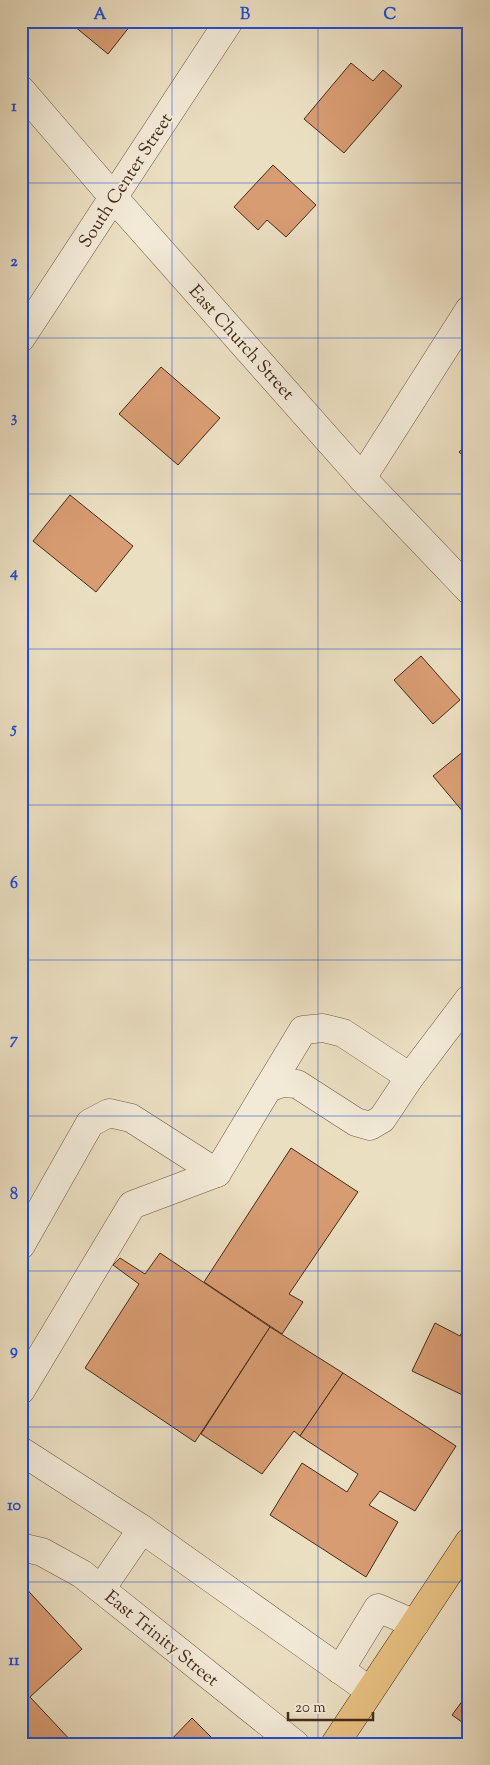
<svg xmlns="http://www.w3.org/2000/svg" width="490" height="1765" viewBox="0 0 490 1765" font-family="'Sorts Mill Goudy',serif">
	<rect width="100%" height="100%" fill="#ebdfc2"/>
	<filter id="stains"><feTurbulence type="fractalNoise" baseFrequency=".004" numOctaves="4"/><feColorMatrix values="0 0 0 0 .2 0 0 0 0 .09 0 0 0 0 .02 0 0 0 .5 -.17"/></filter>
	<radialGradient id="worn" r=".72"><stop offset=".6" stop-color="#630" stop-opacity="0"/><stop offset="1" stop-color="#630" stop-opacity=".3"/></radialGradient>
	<!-- building -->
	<g fill="#d89c72" stroke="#462b18">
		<path d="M 68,21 L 134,21 L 108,54 Z"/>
		<path d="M 351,63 L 373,81 L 383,70 L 402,86 L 344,153 L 304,119 Z"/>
		<path d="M 273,165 L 316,205 L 286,237 L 267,220 L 258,230 L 234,207 Z"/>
		<path d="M 161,367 L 220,418 L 178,465 L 119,414 Z"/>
		<path d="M 469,443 L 469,462 L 459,452 Z"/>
		<path d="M 70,495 L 133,546 L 96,592 L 33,541 Z"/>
		<path d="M 421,656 L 460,700 L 433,724 L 394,680 Z"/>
		<path d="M 469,747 L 469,819 L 433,776 Z"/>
		<path d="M 291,1148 L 358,1192 L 289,1294 L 303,1302 L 282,1334 L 204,1282 Z"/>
		<path d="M 160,1253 L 270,1327 L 195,1442 L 85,1368 L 139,1284 L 113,1265 L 120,1258 L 145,1274 Z"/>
		<path d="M 435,1323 L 460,1336 L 464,1328 L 469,1330 L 469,1398 L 412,1371 Z"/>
		<path d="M 270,1327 L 343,1373 L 300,1436 L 294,1431 L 262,1474 L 201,1434 Z"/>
		<path d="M 343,1373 L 456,1446 L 415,1511 L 380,1491 L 369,1505 L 398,1522 L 366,1577 L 270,1515 L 302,1463 L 347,1492 L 358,1474 L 300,1436 Z"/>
		<path d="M 21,1583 L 82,1649 L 30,1697 L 74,1744 L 21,1744 Z"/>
		<path d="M 469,1692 L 469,1727 L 452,1715 Z"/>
		<path d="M 192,1718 L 218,1744 L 167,1744 Z"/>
	</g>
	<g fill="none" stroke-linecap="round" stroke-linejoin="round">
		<!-- minor casing -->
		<g stroke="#6f5842" stroke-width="29">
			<g id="minor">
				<path d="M 21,90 L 114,198 L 362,478 L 469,590"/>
				<path d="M 21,338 L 229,21"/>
				<path d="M 362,478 L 469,310"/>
				<path d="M 268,1088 L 303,1030 L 323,1028 L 343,1033 L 410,1077 L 469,999"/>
				<path d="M 21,1245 L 90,1123 L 109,1113 L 131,1118 L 217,1173 L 268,1088 L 282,1083 L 297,1084 L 356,1122 L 370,1126 L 382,1119 L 410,1077"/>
				<path d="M 21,1390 L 132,1205 L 217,1173"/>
				<path d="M 21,1451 L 142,1529"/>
				<path d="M 21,1547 L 42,1552 L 82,1574 L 295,1744"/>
				<path d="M 101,1589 L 142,1529 L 370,1691"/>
				<path d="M 340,1670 L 378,1608 L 415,1624"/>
			</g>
		</g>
		<!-- major casing -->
		<g stroke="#462b18" stroke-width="29">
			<path id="major" d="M 335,1744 L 469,1542"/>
		</g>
		<!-- minor -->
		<use href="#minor" stroke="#f2ead7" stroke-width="28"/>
		<!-- major -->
		<use href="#major" stroke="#e6c081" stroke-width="28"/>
	</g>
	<!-- grid -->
	<path fill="none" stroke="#1d4ed8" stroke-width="1" stroke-opacity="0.55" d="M 172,21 L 172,1744M 318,21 L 318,1744M 21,183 L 469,183M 21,338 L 469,338M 21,494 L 469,494M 21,649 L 469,649M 21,805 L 469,805M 21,960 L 469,960M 21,1116 L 469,1116M 21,1271 L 469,1271M 21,1427 L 469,1427M 21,1582 L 469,1582"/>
	<g text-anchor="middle" stroke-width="4" stroke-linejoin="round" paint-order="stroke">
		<!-- street labels -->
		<g font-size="18" fill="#462b18" stroke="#f2ead7">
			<text transform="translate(125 180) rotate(-57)" y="6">South Center Street</text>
			<text transform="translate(242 342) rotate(48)" y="6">East Church Street</text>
			<text transform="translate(162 1638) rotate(39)" y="6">East Trinity Street</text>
		</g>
	</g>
	<!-- margin -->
	<rect width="490" height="1765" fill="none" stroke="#ebdfc2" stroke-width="55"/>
	<!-- scale -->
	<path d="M288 1712v8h85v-8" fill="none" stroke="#462b18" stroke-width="2.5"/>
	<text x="295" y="1712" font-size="15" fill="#462b18" stroke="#f2ead7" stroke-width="4" paint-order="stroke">20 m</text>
	<rect x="28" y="28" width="434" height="1710" fill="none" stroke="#1d4ed8" stroke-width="2"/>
	<g font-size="16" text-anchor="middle" font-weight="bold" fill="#1d4ed8">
		<text x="100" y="19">A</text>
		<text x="245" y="19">B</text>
		<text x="390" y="19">C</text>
		<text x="14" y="111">1</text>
		<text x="14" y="266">2</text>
		<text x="14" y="422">3</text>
		<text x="14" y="577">4</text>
		<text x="14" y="733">5</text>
		<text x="14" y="888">6</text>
		<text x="14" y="1044">7</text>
		<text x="14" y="1199">8</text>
		<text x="14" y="1355">9</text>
		<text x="14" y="1510">10</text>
		<text x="14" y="1665">11</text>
	</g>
	<rect width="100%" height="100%" filter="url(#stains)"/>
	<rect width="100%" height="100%" fill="url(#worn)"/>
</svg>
